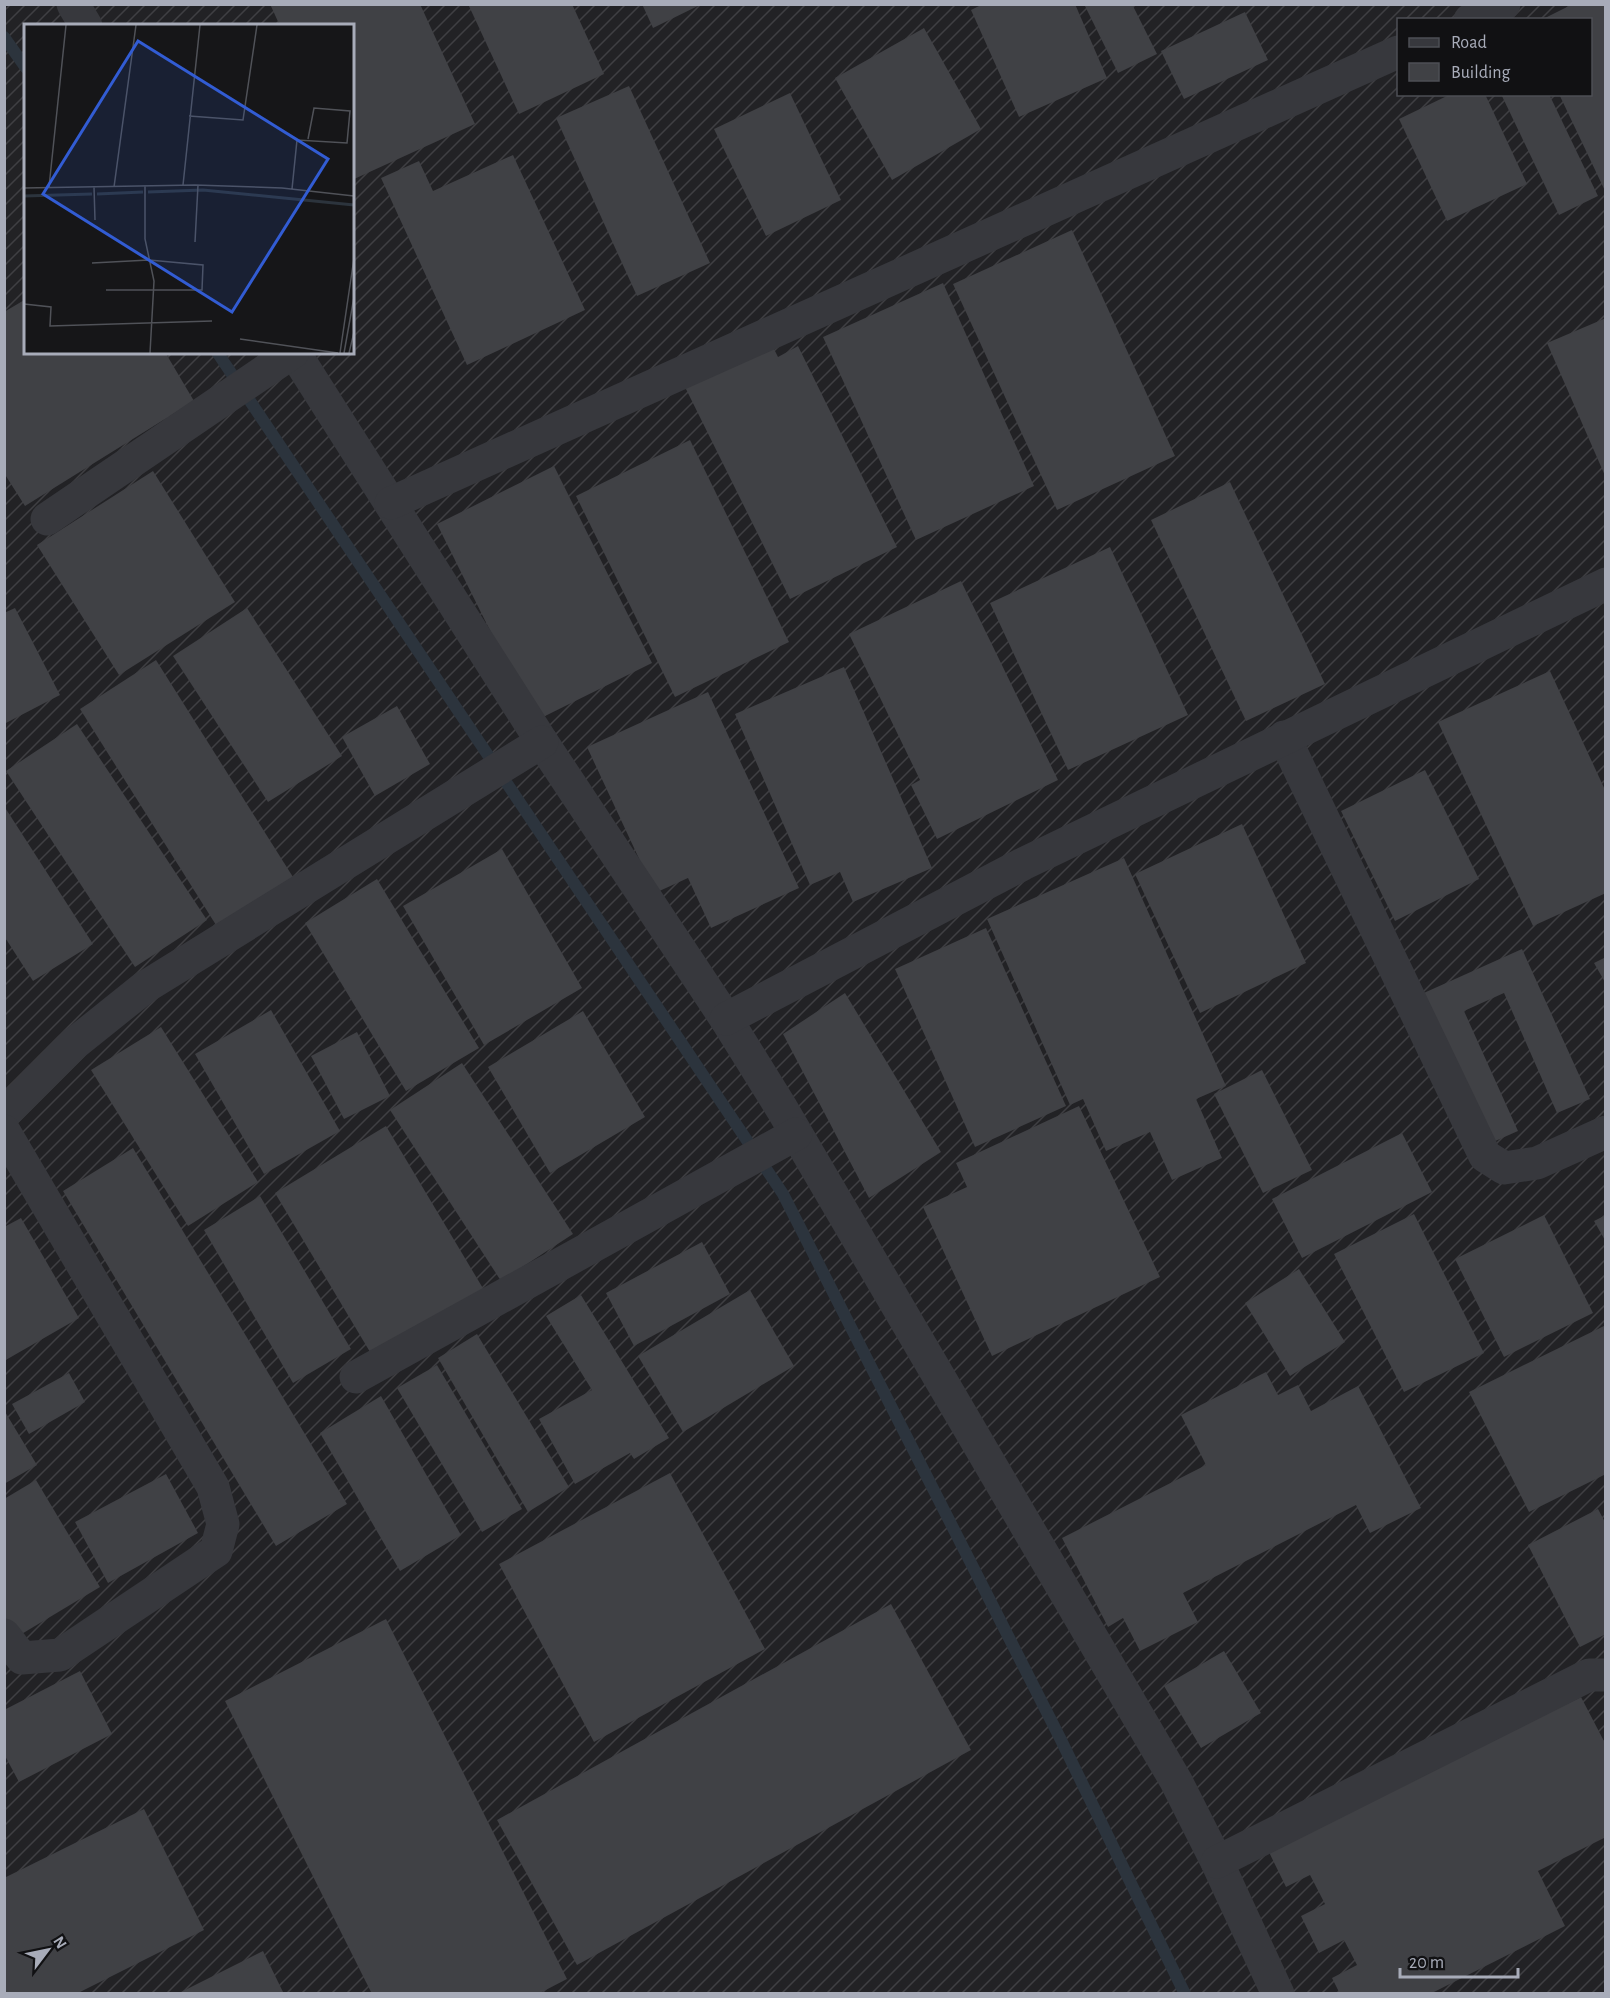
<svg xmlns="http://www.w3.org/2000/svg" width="1610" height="1998" viewBox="0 0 1610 1998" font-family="'Alegreya Sans',sans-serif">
	<defs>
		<pattern id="industrial-furrows" width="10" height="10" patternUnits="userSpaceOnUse" patternTransform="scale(1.5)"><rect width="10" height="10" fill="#222225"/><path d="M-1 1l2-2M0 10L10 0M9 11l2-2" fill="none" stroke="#3f3f43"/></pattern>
	</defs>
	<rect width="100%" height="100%" fill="#161618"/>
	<!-- industrial -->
	<path fill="url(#industrial-furrows)" fill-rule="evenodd" d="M 5,5 L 1605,5 L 1605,1993 L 5,1993 ZM 1398,20 L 1590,20 L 1590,94 L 1398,94 ZM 26,26 L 352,26 L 352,352 L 26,352 Z"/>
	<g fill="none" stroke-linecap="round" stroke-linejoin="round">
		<!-- stream -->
		<g stroke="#2c343d" stroke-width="12">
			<path d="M 4,37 L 26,68"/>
			<path d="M 217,352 L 783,1194 L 1060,1738 L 1185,1994"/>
		</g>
	</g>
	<!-- building -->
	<g fill="#404145">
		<path d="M 270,4 L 420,4 L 475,124 L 352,180 L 352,26 L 280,26 Z"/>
		<path d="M 468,4 L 572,4 L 604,74 L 519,114 Z"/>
		<path d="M 642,4 L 702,4 L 653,28 Z"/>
		<path d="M 983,4 L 1075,4 L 1107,78 L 1019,117 L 971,10 Z"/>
		<path d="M 1084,4 L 1132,4 L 1157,54 L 1118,73 Z"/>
		<path d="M 1573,4 L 1606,4 L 1606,193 L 1559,94 L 1590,94 L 1590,20 L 1541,20 Z"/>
		<path d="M 1245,12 L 1268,60 L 1184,99 L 1161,51 Z"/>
		<path d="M 924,28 L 981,129 L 892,180 L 835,78 Z"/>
		<path d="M 629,86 L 710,263 L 637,296 L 556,118 Z"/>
		<path d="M 790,93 L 841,200 L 766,236 L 714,129 Z"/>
		<path d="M 1451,94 L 1485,94 L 1527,184 L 1447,221 L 1399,119 Z"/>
		<path d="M 1501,94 L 1549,94 L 1598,196 L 1559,215 Z"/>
		<path d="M 513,155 L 585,310 L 467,365 L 381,178 L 419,161 L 433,191 Z"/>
		<path d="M 1072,230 L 1175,456 L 1057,510 L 953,284 Z"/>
		<path d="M 943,283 L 1034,486 L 916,540 L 823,337 Z"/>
		<path d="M 26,299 L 26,352 L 165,352 L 194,401 L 25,506 L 4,473 L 4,312 Z"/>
		<path d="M 1606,318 L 1606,478 L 1547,343 Z"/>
		<path d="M 770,341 L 778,357 L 798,346 L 897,547 L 790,599 L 683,383 Z"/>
		<path d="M 690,440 L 789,642 L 675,697 L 576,496 Z"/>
		<path d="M 554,466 L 652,663 L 535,721 L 437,524 Z"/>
		<path d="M 153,471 L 235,602 L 119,675 L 37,545 Z"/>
		<path d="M 1230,482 L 1325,684 L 1246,721 L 1151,520 Z"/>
		<path d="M 1110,547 L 1188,715 L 1068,770 L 990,603 Z"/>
		<path d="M 961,581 L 1058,780 L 937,839 L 911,785 L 920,780 L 849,634 Z"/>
		<path d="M 15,608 L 60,695 L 4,724 L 4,613 Z"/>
		<path d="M 247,608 L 342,756 L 268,802 L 173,656 Z"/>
		<path d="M 156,660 L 293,877 L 216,925 L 80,709 Z"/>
		<path d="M 844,667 L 932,868 L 853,902 L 840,872 L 810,885 L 735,714 Z"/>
		<path d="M 1550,671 L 1606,792 L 1606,893 L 1533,926 L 1438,722 Z"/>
		<path d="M 708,692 L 799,888 L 711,928 L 688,878 L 655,893 L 587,747 Z"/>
		<path d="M 397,706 L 430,764 L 375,796 L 342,737 Z"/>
		<path d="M 77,724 L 207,920 L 135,967 L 6,771 Z"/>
		<path d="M 1425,770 L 1479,879 L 1395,921 L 1341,811 Z"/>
		<path d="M 4,806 L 93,944 L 33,981 L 4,936 Z"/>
		<path d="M 1242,824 L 1306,963 L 1200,1013 L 1135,874 Z"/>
		<path d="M 502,849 L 582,988 L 484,1045 L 403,906 Z"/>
		<path d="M 1124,858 L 1226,1086 L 1196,1099 L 1222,1158 L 1172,1180 L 1150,1132 L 1106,1151 L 1083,1099 L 1070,1105 L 987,919 Z"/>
		<path d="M 377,879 L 479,1048 L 406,1091 L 305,923 Z"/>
		<path d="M 986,928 L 1066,1106 L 975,1147 L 895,969 Z"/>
		<path d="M 1522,949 L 1590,1099 L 1557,1113 L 1504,993 L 1464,1011 L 1518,1131 L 1484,1146 L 1417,996 Z"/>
		<path d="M 1606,957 L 1606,984 L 1594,963 Z"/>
		<path d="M 845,993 L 941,1152 L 869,1198 L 783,1034 Z"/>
		<path d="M 271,1010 L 340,1131 L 264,1174 L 195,1054 Z"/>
		<path d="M 583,1011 L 645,1117 L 550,1173 L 488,1067 Z"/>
		<path d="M 161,1027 L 258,1182 L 188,1226 L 91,1070 Z"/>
		<path d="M 357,1032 L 390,1096 L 344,1119 L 311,1056 Z"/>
		<path d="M 462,1063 L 573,1234 L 501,1281 L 390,1110 Z"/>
		<path d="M 1262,1070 L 1312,1170 L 1263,1193 L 1214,1094 Z"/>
		<path d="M 1079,1106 L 1160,1277 L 992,1356 L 923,1207 L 967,1187 L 956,1163 Z"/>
		<path d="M 386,1126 L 484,1290 L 373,1357 L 275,1193 Z"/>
		<path d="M 1402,1133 L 1432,1192 L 1302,1258 L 1272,1199 Z"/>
		<path d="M 133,1148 L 347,1504 L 276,1546 L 63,1191 Z"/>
		<path d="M 260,1196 L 351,1349 L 293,1383 L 204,1230 Z"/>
		<path d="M 1414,1214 L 1484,1353 L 1404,1392 L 1334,1254 Z"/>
		<path d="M 1544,1215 L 1593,1313 L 1504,1357 L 1455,1259 Z"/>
		<path d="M 1606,1215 L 1606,1242 L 1594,1221 Z"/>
		<path d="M 21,1218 L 79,1318 L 4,1361 L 4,1227 Z"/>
		<path d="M 702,1242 L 730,1294 L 634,1346 L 606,1293 Z"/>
		<path d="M 1299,1269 L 1345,1342 L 1290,1376 L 1245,1303 Z"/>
		<path d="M 750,1290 L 794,1366 L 683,1432 L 638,1356 Z"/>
		<path d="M 581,1295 L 669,1438 L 634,1459 L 630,1453 L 575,1484 L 539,1419 L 592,1390 L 546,1316 Z"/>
		<path d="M 1606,1325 L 1606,1474 L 1529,1512 L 1469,1392 Z"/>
		<path d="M 477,1334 L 569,1487 L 528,1512 L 438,1358 Z"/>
		<path d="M 437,1365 L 522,1509 L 482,1532 L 397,1388 Z"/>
		<path d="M 1266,1372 L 1278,1395 L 1298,1385 L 1311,1411 L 1358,1386 L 1421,1508 L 1370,1533 L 1356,1505 L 1183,1593 L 1198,1622 L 1140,1651 L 1123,1618 L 1108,1627 L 1062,1538 L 1206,1465 L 1181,1415 Z"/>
		<path d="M 69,1373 L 85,1402 L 29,1434 L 12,1404 Z"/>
		<path d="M 381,1396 L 461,1535 L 400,1571 L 320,1433 Z"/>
		<path d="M 4,1410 L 37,1465 L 4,1484 Z"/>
		<path d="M 670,1473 L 765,1649 L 594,1742 L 499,1564 Z"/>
		<path d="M 166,1474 L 198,1533 L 108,1583 L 75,1522 Z"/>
		<path d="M 36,1480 L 100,1587 L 15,1638 L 4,1621 L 4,1499 Z"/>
		<path d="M 1598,1509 L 1606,1524 L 1606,1634 L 1580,1647 L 1528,1545 Z"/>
		<path d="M 891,1604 L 971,1750 L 577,1965 L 497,1820 Z"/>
		<path d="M 386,1619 L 567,1979 L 538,1994 L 372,1994 L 225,1701 Z"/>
		<path d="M 1224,1651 L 1261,1713 L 1201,1748 L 1164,1686 Z"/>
		<path d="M 80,1671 L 112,1734 L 19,1782 L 4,1754 L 4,1710 Z"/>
		<path d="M 1581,1697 L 1606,1745 L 1606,1837 L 1538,1871 L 1565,1926 L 1430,1994 L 1374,1994 L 1373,1992 L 1369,1994 L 1340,1994 L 1332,1978 L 1357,1965 L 1344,1940 L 1319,1953 L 1301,1916 L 1325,1904 L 1310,1875 L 1286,1887 L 1267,1848 Z"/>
		<path d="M 144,1809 L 204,1930 L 76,1994 L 4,1994 L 4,1878 Z"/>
		<path d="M 263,1951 L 284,1994 L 177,1994 Z"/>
	</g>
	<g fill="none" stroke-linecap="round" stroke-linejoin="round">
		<!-- minor -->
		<g stroke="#37383d" stroke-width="33">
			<path d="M 73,4 L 86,26"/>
			<path d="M 1470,20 L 1504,4"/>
			<path d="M 294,352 L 542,742 L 726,1019 L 782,1109 L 1176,1781 L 1217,1862 L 1278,1994"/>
			<path d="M 391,503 L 1398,52"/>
			<path d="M 47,519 L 293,352"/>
			<path d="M 1284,737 L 1485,1156 L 1504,1168 L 1537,1163 L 1606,1132"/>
			<path d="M 726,1019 L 1023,864 L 1606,584"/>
			<path d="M 4,1114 L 75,1043 L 145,987 L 542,742"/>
			<path d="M 4,1131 L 213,1487 L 223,1524 L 216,1551 L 60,1655 L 22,1658 L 4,1635"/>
			<path d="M 356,1377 L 796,1134"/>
			<path d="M 1217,1862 L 1589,1675 L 1606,1675"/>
		</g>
	</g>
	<!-- overview -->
	<g transform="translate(24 24)">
		<rect width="330" height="330" fill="#161618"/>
		<path fill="none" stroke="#2c343d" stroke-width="3" d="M 124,168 L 179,166 L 330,181M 73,170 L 119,168M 0,172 L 68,170"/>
		<path fill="none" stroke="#505258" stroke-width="1.5" d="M 165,92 L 219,96 L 233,1M 159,161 L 176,1M 121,162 L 121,215 L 130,257 L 126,329M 25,163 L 42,1M 70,163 L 71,196M 90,163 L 112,1M 0,164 L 171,161 L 258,164 L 330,172M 268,165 L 273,116 L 323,119 L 326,87 L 290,84 L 284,115M 171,218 L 174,161M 68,239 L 125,236 L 179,241 L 178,266 L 82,266M 0,280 L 27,283 L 26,302 L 188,297M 216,315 L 314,329M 316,329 L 330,234M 320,329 L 330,273M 325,329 L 330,308"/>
		<path fill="#325cd3" fill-opacity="0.15" stroke="#325cd3" stroke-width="3" d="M 114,17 L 304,135 L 208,288 L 19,170 Z"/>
		<rect width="330" height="330" fill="none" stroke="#a8acb9" stroke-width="3"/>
	</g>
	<!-- border -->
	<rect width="1610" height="1998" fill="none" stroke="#a8acb9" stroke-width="12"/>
	<!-- legend -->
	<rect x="1397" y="18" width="195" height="78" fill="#111113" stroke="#4d4f55" stroke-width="1.5"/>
	<rect x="1409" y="38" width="30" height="9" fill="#37383d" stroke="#4d4f55" stroke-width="1.5"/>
	<text x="1451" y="48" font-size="18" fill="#a8acb9">Road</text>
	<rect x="1409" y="63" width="30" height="18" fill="#404145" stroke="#4d4f55" stroke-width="1.5"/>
	<text x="1451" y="78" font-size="18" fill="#a8acb9">Building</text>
	<!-- north arrow -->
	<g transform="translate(48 1950) rotate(58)" stroke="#111113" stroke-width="4.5" paint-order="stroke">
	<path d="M0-4.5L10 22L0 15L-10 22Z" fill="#a8acb9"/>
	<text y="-9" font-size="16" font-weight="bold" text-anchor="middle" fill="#a8acb9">N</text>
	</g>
	<!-- scale -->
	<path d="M1400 1968v9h118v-9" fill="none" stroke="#a8acb9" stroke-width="3"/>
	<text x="1409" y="1968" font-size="18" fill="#a8acb9" stroke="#111113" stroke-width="4.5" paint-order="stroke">20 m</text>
</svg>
